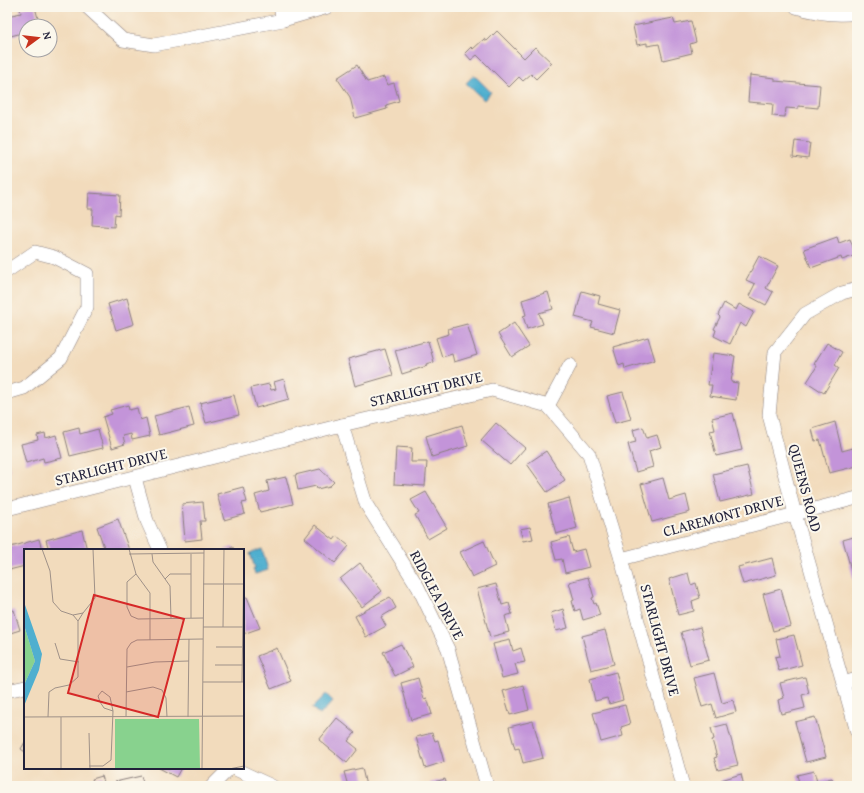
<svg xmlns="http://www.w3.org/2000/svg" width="864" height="793" viewBox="0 0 864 793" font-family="'Gentium Book Plus',serif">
	<rect width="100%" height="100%" fill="#fbf7ec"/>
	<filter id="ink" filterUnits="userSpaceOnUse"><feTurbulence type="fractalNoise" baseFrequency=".025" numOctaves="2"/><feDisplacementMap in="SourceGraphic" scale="8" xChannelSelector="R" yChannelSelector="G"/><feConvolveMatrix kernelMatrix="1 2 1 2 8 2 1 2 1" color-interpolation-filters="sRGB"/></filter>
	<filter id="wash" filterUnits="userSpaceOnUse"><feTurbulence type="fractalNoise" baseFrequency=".012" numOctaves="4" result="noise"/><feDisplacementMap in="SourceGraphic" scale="16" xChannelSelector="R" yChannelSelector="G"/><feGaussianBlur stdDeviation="0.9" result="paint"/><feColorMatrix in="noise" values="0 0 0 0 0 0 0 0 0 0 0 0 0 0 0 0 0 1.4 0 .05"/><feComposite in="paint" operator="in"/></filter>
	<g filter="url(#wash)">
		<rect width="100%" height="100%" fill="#f2dbbc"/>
		<!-- water -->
		<g fill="#50afcf" stroke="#396885">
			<path d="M 474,75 L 491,92 L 484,100 L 466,83 Z"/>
			<path d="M 262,549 L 268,570 L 255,574 L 253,569 L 255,568 L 250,553 Z"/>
			<path d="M 326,694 L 333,701 L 320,715 L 312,708 Z"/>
		</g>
		<g id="blocks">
			<!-- building -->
			<g fill="#c394d9">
				<path d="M 27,7 L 35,7 L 40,26 L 26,26 L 26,32 L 7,37 L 7,16 L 21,13 L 20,9 Z"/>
				<path d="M 673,18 L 675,24 L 691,21 L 696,42 L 690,44 L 692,53 L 663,60 L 659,44 L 647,46 L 647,43 L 637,45 L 633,26 Z"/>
				<path d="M 497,31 L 524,58 L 535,47 L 552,63 L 536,79 L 531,74 L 523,81 L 519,77 L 509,87 L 477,55 L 471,60 L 465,53 L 471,47 L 473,49 L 484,39 L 487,41 Z"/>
				<path d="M 357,65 L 367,82 L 384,77 L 387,85 L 394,83 L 399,101 L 386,105 L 387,109 L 355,118 L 350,97 L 337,78 Z"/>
				<path d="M 750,75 L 775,78 L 775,81 L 820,85 L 818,108 L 798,106 L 798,109 L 786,108 L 785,117 L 772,116 L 773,104 L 748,102 Z"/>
				<path d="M 795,141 L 810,143 L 808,158 L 793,156 Z"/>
				<path d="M 89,193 L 120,195 L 119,215 L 115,214 L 114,227 L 92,225 L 93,209 L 88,209 Z"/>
				<path d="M 837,237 L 839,243 L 850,239 L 856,255 L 842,260 L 841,257 L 811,268 L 804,249 Z"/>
				<path d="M 759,256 L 778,266 L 766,288 L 773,292 L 766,305 L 749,296 L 755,284 L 746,280 Z"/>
				<path d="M 582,291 L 600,296 L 598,304 L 620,310 L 614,333 L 591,327 L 593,322 L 575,317 Z"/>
				<path d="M 548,292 L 553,309 L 539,313 L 543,324 L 527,329 L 523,316 L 526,315 L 522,300 Z"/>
				<path d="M 127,298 L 134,324 L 116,330 L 108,304 Z"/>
				<path d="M 724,303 L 736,310 L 739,304 L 754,312 L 746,327 L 740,323 L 730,344 L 714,336 L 716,330 L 714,329 L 720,317 L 718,315 Z"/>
				<path d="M 514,323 L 529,346 L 512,357 L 498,334 Z"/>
				<path d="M 467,324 L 477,355 L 454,362 L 452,354 L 442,357 L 436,338 L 449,334 L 448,329 Z"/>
				<path d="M 648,337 L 655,360 L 625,369 L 624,364 L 619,366 L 613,347 Z"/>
				<path d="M 428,341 L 434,362 L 426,364 L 427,366 L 402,374 L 395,350 Z"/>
				<path d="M 827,343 L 842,352 L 835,365 L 839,368 L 824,393 L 807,382 L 817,366 L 814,364 Z"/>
				<path d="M 385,349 L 393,375 L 355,386 L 348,359 Z"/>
				<path d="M 713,353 L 735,356 L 731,382 L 738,383 L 736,400 L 710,396 L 712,385 L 708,385 Z"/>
				<path d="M 284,379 L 289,399 L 256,408 L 251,388 L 269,384 L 271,390 L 276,389 L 274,382 Z"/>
				<path d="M 623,392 L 631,419 L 615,423 L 607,396 Z"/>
				<path d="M 234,395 L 239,415 L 206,423 L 200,403 Z"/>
				<path d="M 128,405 L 129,410 L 137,408 L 140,420 L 146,418 L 150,436 L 132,440 L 131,434 L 123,436 L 125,444 L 112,448 L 103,417 L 112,414 L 110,410 Z"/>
				<path d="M 189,407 L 194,426 L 159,435 L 154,416 Z"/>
				<path d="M 733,413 L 742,450 L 716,456 L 710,431 L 715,430 L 712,418 Z"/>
				<path d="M 835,422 L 842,451 L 857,447 L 857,466 L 829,473 L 820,440 L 815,441 L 812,429 Z"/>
				<path d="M 496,423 L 525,448 L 510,465 L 481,440 Z"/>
				<path d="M 462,425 L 468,446 L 432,457 L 426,436 Z"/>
				<path d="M 643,427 L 647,438 L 657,435 L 661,447 L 649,451 L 653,467 L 636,472 L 628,444 L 636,442 L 633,430 Z"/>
				<path d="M 79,428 L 80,434 L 98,429 L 103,448 L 70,456 L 64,432 Z"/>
				<path d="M 45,433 L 46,438 L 56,435 L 62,458 L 44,462 L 43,458 L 26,463 L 21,444 L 38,440 L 37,435 Z"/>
				<path d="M 396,447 L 412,448 L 411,462 L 427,462 L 425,486 L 394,484 Z"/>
				<path d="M 546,451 L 565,480 L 547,492 L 527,464 Z"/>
				<path d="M 7,461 L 10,471 L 7,472 Z"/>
				<path d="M 747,466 L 754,494 L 720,502 L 713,474 Z"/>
				<path d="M 320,469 L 334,482 L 330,486 L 317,489 L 316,486 L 298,490 L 295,475 Z"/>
				<path d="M 286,477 L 293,504 L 260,512 L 255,495 L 269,491 L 267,481 Z"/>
				<path d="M 663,478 L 669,500 L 686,495 L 690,512 L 652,522 L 641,484 Z"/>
				<path d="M 243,487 L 247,502 L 242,503 L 245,514 L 224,520 L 217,494 Z"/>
				<path d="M 426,492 L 447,528 L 428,539 L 415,515 L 419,513 L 411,500 Z"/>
				<path d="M 569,498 L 577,528 L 556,534 L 548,504 Z"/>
				<path d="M 203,502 L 205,521 L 200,521 L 202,539 L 185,541 L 182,504 Z"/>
				<path d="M 118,519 L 129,550 L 105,550 L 97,527 Z"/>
				<path d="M 315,525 L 334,540 L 337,536 L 349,546 L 335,563 L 305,538 Z"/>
				<path d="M 530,527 L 533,539 L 523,541 L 520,529 Z"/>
				<path d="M 82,530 L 87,550 L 49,550 L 46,540 Z"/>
				<path d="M 857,536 L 857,580 L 854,581 L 843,540 Z"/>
				<path d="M 569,537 L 573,552 L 584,549 L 589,567 L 565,573 L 562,559 L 556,560 L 551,542 Z"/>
				<path d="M 39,539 L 42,550 L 25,550 L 25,566 L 9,570 L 7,561 L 7,548 Z"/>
				<path d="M 484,541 L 495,566 L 472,577 L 460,552 Z"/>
				<path d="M 233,547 L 234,550 L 224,550 Z"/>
				<path d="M 772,558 L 776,575 L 743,584 L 738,567 Z"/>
				<path d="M 360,563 L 382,591 L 362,607 L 340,579 Z"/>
				<path d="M 688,573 L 691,585 L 696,583 L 700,598 L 692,601 L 694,611 L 678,615 L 669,579 Z"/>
				<path d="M 588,577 L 594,597 L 592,598 L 594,604 L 596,603 L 600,615 L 583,620 L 580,609 L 575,611 L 572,601 L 574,600 L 569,582 Z"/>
				<path d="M 496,584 L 502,605 L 509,603 L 512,614 L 505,616 L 509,632 L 490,637 L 477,589 Z"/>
				<path d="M 781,589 L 791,626 L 773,631 L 763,594 Z"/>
				<path d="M 247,597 L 260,628 L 243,634 L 243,598 Z"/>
				<path d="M 390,597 L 396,608 L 381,617 L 386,626 L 366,637 L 355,616 Z"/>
				<path d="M 563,609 L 568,628 L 556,631 L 551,613 Z"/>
				<path d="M 14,610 L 20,630 L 7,634 L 7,612 Z"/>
				<path d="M 700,627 L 709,660 L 690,665 L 681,632 Z"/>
				<path d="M 605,630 L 614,664 L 591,670 L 582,636 Z"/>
				<path d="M 794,635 L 802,665 L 779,671 L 775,657 L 780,656 L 776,639 Z"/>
				<path d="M 510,640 L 513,651 L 521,648 L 525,662 L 515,664 L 518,674 L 502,678 L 493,644 Z"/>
				<path d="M 401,644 L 413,667 L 395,676 L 383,652 Z"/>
				<path d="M 277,648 L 291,681 L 271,689 L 257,656 Z"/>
				<path d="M 616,672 L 623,700 L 609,704 L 607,698 L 595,701 L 590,679 Z"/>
				<path d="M 714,673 L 722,703 L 733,700 L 736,712 L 716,718 L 712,704 L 702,707 L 694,678 Z"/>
				<path d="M 805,677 L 809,693 L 802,695 L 805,708 L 781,714 L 778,700 L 784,698 L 780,683 Z"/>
				<path d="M 418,678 L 424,699 L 427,698 L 432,714 L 411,720 L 401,683 Z"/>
				<path d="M 523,685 L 529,710 L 510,715 L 503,691 Z"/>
				<path d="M 625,705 L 630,724 L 621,727 L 623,736 L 601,742 L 593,713 Z"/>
				<path d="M 815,717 L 826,757 L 806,762 L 795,722 Z"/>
				<path d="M 337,718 L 355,733 L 348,741 L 358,749 L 347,763 L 319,740 Z"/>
				<path d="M 533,721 L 543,758 L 523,763 L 519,748 L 515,749 L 509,727 Z"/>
				<path d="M 727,724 L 738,765 L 718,770 L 714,758 L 717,757 L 712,740 L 714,739 L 711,728 Z"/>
				<path d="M 432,733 L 435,741 L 438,740 L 444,762 L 425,768 L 416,737 Z"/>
				<path d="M 25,742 L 25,752 L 21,749 Z"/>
				<path d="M 159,768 L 181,768 L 176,777 Z"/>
				<path d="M 362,768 L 366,786 L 348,786 L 344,772 Z"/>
				<path d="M 814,771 L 817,782 L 832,778 L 835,786 L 800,786 L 797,775 Z"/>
				<path d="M 741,774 L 744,786 L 723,786 L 721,780 Z"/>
				<path d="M 102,776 L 105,786 L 89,786 L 94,784 L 92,779 Z"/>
				<path d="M 141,776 L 144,786 L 116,786 L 115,782 Z"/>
				<path d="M 445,779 L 447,786 L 431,786 L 430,783 Z"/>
			</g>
		</g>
	</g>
	<g filter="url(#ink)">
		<use href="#blocks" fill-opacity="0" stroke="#8a7e7c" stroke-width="1"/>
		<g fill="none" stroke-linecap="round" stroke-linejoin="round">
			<!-- street casing -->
			<g stroke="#8a7e7c" stroke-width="14">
				<g id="street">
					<path d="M 87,7 L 123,40 L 154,45 L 283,20 L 328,7"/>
					<path d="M 280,7 L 283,20"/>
					<path d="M 796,7 C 816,13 836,16 857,13"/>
					<path d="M 7,271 L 35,252 L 54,257 L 87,274 L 87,307 L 61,358 L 24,388 L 7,393"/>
					<path d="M 857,289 L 842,293 L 805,314 L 775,352 L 769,415 L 795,514 L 857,732"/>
					<path d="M 548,406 L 570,365"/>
					<path d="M 342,425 L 366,504 L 418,587 L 448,649 L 487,786"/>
					<path d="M 135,478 L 147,521 L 160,550"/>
					<path d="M 7,509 L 342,425 L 492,390 L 548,406 L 589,454 L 621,559 L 683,786"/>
					<path d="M 621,559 L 857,498"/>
					<path d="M 843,683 L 857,679"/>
					<path d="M 7,691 L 25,687"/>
					<path d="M 233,768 L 272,786"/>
					<path d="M 212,786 L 228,770 L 228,768"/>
				</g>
			</g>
			<!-- street -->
			<use href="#street" stroke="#fff" stroke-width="13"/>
		</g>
	</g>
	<g text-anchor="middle" stroke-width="4" stroke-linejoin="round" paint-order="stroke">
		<!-- street labels -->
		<g font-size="15" fill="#22223b" stroke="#fbf7ec">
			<text transform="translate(426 389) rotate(-13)" y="5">STARLIGHT DRIVE</text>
			<text transform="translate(111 467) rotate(-14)" y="5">STARLIGHT DRIVE</text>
			<text transform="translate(805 488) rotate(75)" y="5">QUEENS ROAD</text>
			<text transform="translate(723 516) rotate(-15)" y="5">CLAREMONT DRIVE</text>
			<text transform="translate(437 595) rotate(62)" y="5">RIDGLEA DRIVE</text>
			<text transform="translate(660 640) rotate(75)" y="5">STARLIGHT DRIVE</text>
		</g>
	</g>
	<!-- overview -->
	<g transform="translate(24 549)">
		<rect width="220" height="220" fill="#f2dbbc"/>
		<path d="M 0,76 L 11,112 L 0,136 ZM 91,170 L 175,170 L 176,220 L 91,220 Z" fill="#88d28e"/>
		<path d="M 0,53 L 18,105 L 15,121 L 0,157 L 0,136 L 11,112 L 0,76 Z" fill="#50afcf"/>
		<path fill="none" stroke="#9f9188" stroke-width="1" d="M 18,0 L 26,22 L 29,53 L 37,62 L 49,66 L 59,64 L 71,49 L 69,0M 105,0 L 112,25 L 126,44 L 126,91M 105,5 L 180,4M 128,5 L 129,13 L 146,37 L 147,69M 112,25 L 103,33 L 103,58 L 107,67 L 114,70 L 179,69M 141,30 L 146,25 L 167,25M 179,35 L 220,35M 49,66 L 54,72 L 59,64M 167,69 L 167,5M 179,78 L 220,78M 199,78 L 200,0M 31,94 L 36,110 L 55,113M 192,98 L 219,98M 191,116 L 220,116M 103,118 L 131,113 L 165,112M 179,133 L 220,133M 218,133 L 220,0M 78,142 L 86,148 L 89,162 L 80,159 L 76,153 L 74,147 ZM 102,143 L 129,138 L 138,141 L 142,149 L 143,168M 0,168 L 220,167M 24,168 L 25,143 L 31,139 L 45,136 L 54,128 L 54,72M 102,168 L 103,100 L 107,94 L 113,91 L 179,90M 164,168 L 165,90M 65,184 L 66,220M 65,217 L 79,217 L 87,211 L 89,162M 37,220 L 37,168M 178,220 L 180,0M 205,220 L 220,217"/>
		<path fill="#d62828" fill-opacity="0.15" stroke="#d62828" stroke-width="2" d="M 70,46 L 160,70 L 134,168 L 44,144 Z"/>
		<rect width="220" height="220" fill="none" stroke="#22223b" stroke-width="2"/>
	</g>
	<!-- margin -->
	<rect width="864" height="793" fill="none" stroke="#fbf7ec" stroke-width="24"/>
	<!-- north arrow -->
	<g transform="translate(38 38) rotate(75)"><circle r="19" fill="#fbf7ec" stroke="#a4a2a5"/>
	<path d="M0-3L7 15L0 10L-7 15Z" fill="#c8321e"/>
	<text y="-6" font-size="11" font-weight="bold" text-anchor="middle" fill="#22223b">N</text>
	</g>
</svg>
